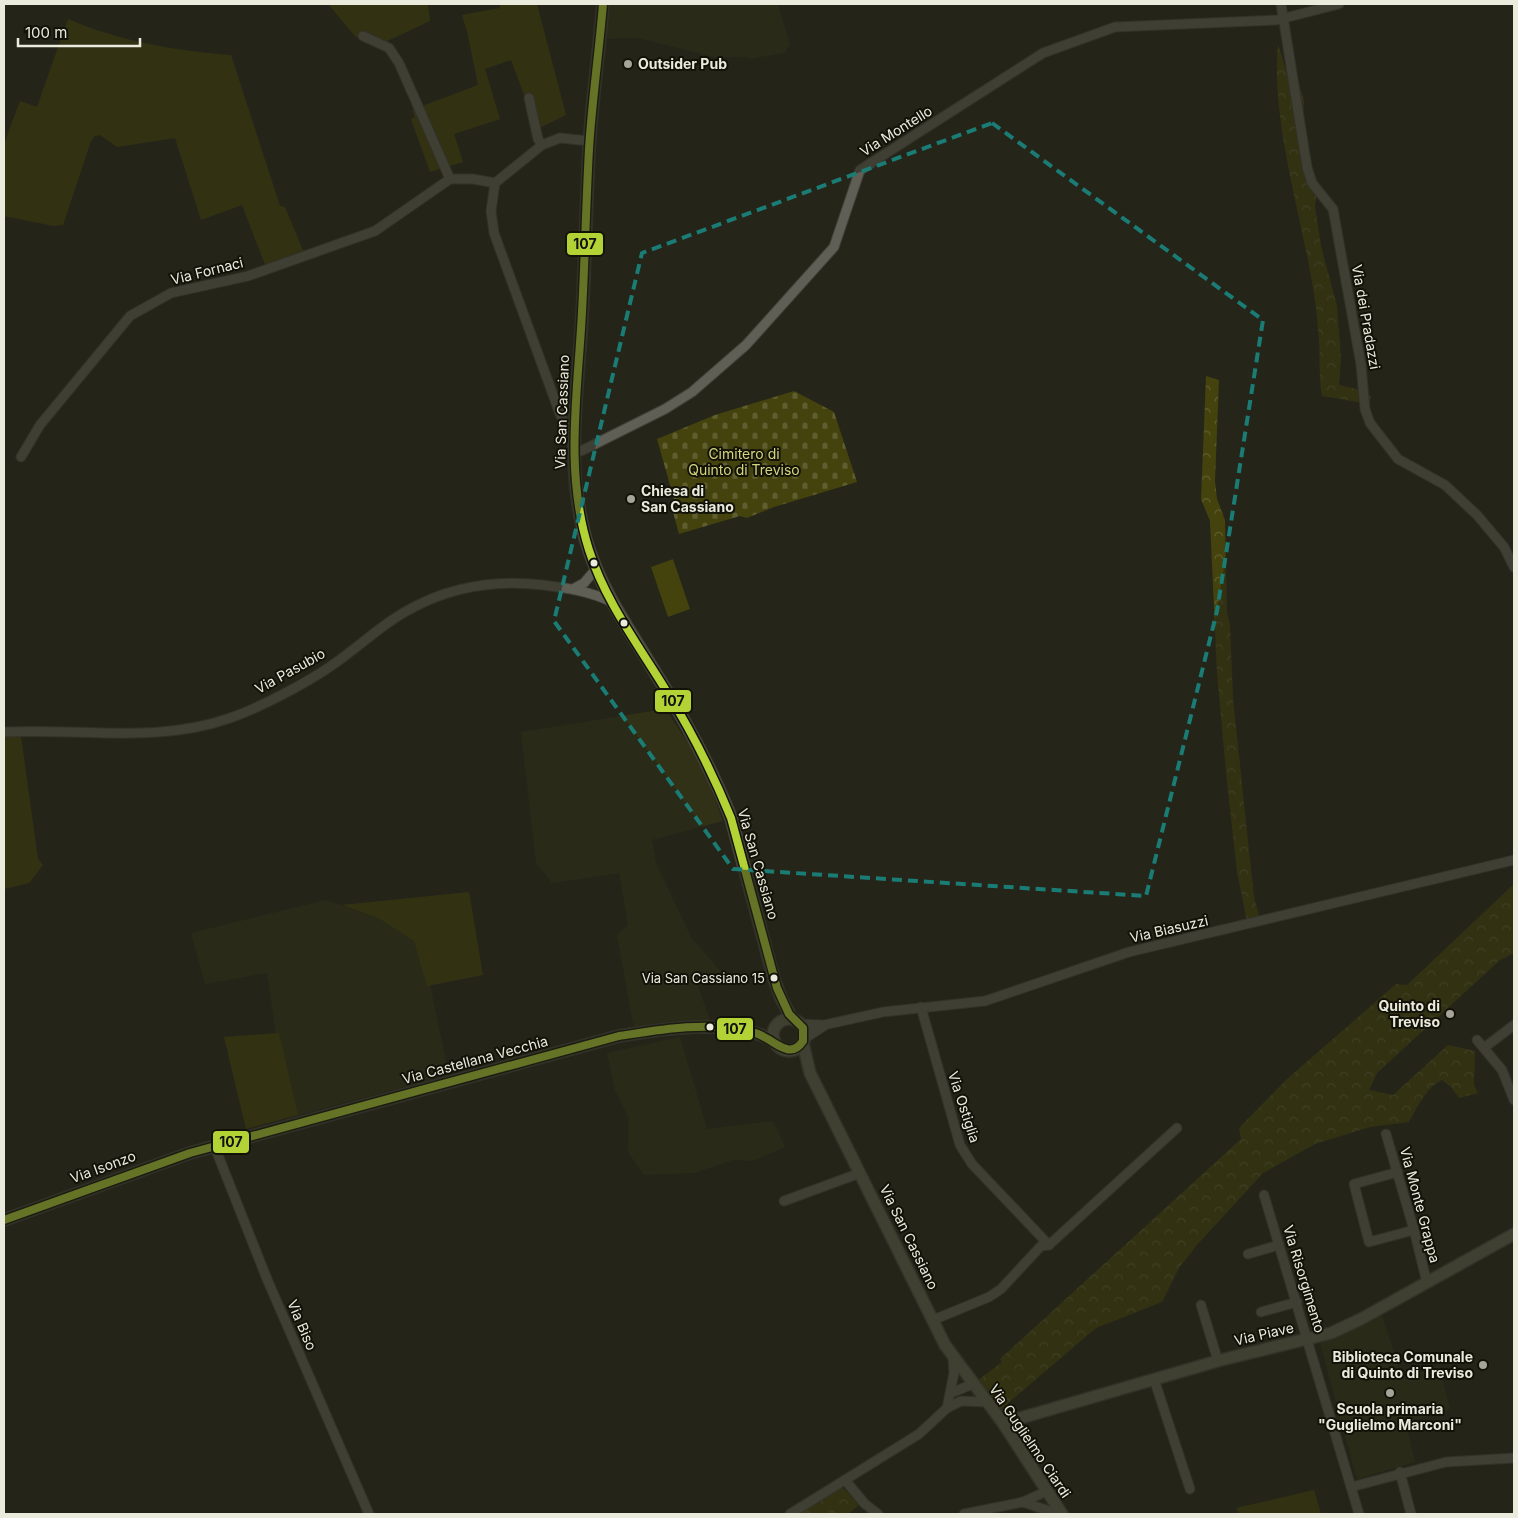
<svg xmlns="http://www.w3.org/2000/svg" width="1518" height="1518" viewBox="0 0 1518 1518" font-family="Inter,sans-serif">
	<defs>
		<pattern id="forest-crowns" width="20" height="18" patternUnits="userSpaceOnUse" patternTransform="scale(1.25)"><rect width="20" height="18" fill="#44430d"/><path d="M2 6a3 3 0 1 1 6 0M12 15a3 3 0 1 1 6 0" fill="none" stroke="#5f5e30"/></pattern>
		<pattern id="cemetery-stones" width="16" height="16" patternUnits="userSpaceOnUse" patternTransform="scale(1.25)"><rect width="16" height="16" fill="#44430d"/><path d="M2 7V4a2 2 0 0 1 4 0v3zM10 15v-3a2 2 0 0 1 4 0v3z" fill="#5f5e30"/></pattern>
	</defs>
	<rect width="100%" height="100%" fill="#25251a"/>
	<!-- built -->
	<g fill="#303117">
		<path d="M 608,4 L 778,4 L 790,45 L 784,53 L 748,59 L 747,57 L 713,57 L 639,38 L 605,39 Z"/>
		<path d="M 664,707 L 702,764 L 723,821 L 652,840 L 656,863 L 691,937 L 728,980 L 698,986 L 711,1023 L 634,1029 L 617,935 L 628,925 L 619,873 L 552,883 L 536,863 L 521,732 L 652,711 Z"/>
		<path d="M 326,900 L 378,918 L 414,941 L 427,985 L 430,985 L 449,1075 L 298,1115 L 279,1033 L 276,1033 L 267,973 L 205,984 L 191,933 Z"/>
		<path d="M 680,1037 L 707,1129 L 773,1121 L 785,1147 L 753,1161 L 733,1160 L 694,1173 L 644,1175 L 628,1152 L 629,1119 L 615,1090 L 607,1053 Z"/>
		<path d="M 1381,1313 L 1402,1377 L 1439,1366 L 1450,1409 L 1406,1423 L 1415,1462 L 1357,1479 L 1320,1343 Z"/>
	</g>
	<!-- green -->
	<g fill="#44430d">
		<path d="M 331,4 L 428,4 L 430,21 L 383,43 L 386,52 L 355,36 L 329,5 Z"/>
		<path d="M 500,4 L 537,4 L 566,115 L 537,129 L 511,60 L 485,69 L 500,119 L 454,134 L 463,162 L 430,172 L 411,119 L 415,117 L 412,110 L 478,85 L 467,31 L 462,15 L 500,8 Z"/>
		<path d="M 68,19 C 119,41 175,51 231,55 L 280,206 L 285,207 L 304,253 L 266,267 L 242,205 L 201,220 L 175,138 L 117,147 L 100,135 L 95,136 L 91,141 L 63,225 L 54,226 L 4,216 L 4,144 L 20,101 L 37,107 Z"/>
		<path d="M 673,559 L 690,609 L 668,617 L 651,567 Z"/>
		<path d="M 4,737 L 21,737 L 38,859 L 43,865 L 29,883 L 4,889 Z"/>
		<path d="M 469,892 L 483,975 L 427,986 L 414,941 L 378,918 L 342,905 Z"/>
		<path d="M 279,1033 L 298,1115 L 246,1129 L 224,1037 Z"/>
		<path d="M 1314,1490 L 1321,1514 L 1240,1514 L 1236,1508 Z"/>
	</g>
	<!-- forest -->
	<g fill="url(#forest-crowns)">
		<path d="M 1278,44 L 1291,87 L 1299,85 L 1304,100 L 1303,127 L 1309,163 L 1318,182 L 1315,207 L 1321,246 L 1337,306 L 1341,359 L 1339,385 L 1361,390 L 1371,396 L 1369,404 L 1322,396 C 1318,374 1321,351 1318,329 C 1317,311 1314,293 1311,276 C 1298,204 1271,116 1278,44 Z"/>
		<path d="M 1206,376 L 1219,380 L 1215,481 L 1217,499 L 1225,520 L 1227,613 L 1230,624 L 1233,699 L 1254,898 L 1260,918 L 1247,921 L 1237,872 L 1226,772 L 1217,673 L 1210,521 L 1201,499 Z"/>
		<path d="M 1514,884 L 1514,953 L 1500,960 L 1377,1073 L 1369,1090 L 1393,1095 L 1448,1045 L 1475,1051 L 1474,1085 L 1478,1093 L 1459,1098 L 1451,1087 L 1442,1080 C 1425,1089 1418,1106 1409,1122 L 1370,1127 L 1315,1144 L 1263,1173 L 1196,1246 L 1179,1268 L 1162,1302 L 1096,1328 L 1008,1403 L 1007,1413 L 1003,1414 L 977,1381 L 1002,1362 L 1000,1359 L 1241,1139 L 1239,1128 L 1286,1080 L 1396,984 L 1407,985 Z"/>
		<path d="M 842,1487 L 860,1504 L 848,1514 L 798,1514 Z"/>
	</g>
	<!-- cemetery -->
	<path fill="url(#cemetery-stones)" d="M 794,391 L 834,412 L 857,482 L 774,507 L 747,518 L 740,516 L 679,534 L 673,512 L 677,510 L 657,439 L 715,415 Z"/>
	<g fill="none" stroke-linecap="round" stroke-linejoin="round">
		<!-- minor casing -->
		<g stroke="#424239" stroke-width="11">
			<g id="minor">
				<path d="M 1281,4 L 1307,167 L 1312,183 L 1333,209 L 1361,365 L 1365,409 L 1370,423 L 1398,459 L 1445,485 L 1477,515 L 1504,547 L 1514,567"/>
				<path d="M 363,36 L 389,48 L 399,63 L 450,179 L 473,179 L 495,183 L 542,145 L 560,138 L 590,141"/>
				<path d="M 529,98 L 538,139 L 542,145"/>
				<path d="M 495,183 L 491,211 L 494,233 L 560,414 L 568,429 L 574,430"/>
				<path d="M 574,451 L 581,451 L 665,409 L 692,392 L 746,345 L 834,247 L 860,170 L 1043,53 L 1115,27 L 1277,20 L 1339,4"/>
				<path d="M 21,457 L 40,425 L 130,316 L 171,293 L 248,276 L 375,231 L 450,179"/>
				<path d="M 573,589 L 584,583 L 596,569"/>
				<path d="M 4,732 C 79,728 157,744 230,718 C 259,708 305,684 331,666 C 359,647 384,622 414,607 C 454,586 499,580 543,585 C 567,588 589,591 612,602"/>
				<path d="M 921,1007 L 960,1145 L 972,1164 L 1049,1245"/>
				<path d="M 800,1024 L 824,1025 L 883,1012 L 985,1001 L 1129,952 L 1514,860"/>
				<path d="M 804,1039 L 824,1026"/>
				<path d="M 1477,1040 L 1502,1070 L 1514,1100"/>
				<path d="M 1485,1047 L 1514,1025"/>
				<path d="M 1386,1134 L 1414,1230 L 1427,1283"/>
				<path d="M 214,1145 L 267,1279 L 369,1514"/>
				<path d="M 1398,1172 L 1354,1184 L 1369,1242 L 1414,1230"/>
				<path d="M 1264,1195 L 1359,1514"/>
				<path d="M 784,1201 L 860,1173"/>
				<path d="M 1248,1254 L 1279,1245"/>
				<path d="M 1201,1305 L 1218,1361"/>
				<path d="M 1261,1312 L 1297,1302"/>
				<path d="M 933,1320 L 989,1297 L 1001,1289 L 1041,1246 L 1049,1245 L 1177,1128"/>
				<path d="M 1154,1379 L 1190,1489"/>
				<path d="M 951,1393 L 973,1384"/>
				<path d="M 947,1408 L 954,1373 L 953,1358"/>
				<path d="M 1400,1472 L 1411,1514"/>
				<path d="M 845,1480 L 865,1504 L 878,1514"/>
				<path d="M 1351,1487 L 1446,1462 L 1514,1458"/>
				<path d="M 1023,1502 L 1052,1512 L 1059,1510"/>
				<path d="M 790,1514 L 919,1434 L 947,1408 L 961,1401 L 986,1402"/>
				<path d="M 964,1514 L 1023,1502 L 1047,1491"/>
			</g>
		</g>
		<!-- major casing -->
		<g stroke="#424239" stroke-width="14">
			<g id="major">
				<path d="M 603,4 C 599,52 592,100 589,149 C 586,210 585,272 581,333 C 576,406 565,479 589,550 C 604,595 632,633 656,674 C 685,720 711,767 731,818 L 774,979 L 781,998 L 792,1019"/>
				<circle cx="789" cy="1035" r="16"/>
				<path d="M 803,1043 L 810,1073 L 945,1345 L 1003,1423 L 1062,1514"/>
				<path d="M 4,1220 L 190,1153 L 619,1036 C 662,1029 736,1017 775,1042"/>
				<path d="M 1003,1423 L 1221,1360 L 1331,1333 L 1361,1319 L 1514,1234"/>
			</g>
		</g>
		<!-- minor -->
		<use href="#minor" stroke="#5f5f56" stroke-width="9"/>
		<!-- major -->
		<use href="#major" stroke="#606051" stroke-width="11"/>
		<!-- bus-1 casing -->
		<g stroke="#121209" stroke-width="11">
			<path id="bus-1" d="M 4,1220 L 190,1153 L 619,1036 C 659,1030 702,1022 742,1030 C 750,1031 758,1033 764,1037 C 778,1044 791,1059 803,1041 L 803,1028 L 789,1014 L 777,988 L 731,818 C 713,774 692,732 667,692 C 639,646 605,601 589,550 C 564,472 578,391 582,312 C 585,257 586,203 589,149 C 592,101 599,52 603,4"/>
		</g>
		<!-- bus-1 -->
		<use href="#bus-1" stroke="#b2d235" stroke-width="8"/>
	</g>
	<!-- marked area -->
	<path d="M0 0H1518V1518H0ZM 992,123 L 1263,320 L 1217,611 L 1146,896 L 733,869 L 554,621 L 642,253 Z" fill="#25251a" fill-opacity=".55" fill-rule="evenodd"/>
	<path fill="none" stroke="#1a7c74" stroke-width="4" stroke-dasharray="10 6" stroke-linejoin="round" d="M 992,123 L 1263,320 L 1217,611 L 1146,896 L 733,869 L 554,621 L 642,253 Z"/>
	<!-- markers -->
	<g fill="#a5a599" stroke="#121209" stroke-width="2">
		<circle cx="628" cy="64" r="5"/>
		<circle cx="631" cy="499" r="5"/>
		<circle cx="1450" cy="1014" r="5"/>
		<circle cx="1483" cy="1365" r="5"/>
		<circle cx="1390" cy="1393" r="5"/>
	</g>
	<g fill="#eaeadd" stroke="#121209" stroke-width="2">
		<circle cx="594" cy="563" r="4.5"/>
		<circle cx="624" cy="623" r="4.5"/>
		<circle cx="774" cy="978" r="4.5"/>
		<circle cx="710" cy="1027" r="4.5"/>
	</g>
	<g text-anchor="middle" stroke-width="4" stroke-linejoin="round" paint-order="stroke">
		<!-- bus labels -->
		<g font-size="13" fill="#eaeadd" stroke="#121209" text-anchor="end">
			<text x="765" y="983">Via San Cassiano 15</text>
		</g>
		<!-- poi labels -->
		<g font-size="14" font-weight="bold" fill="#eaeadd" stroke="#121209" text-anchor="start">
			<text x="638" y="69">Outsider Pub</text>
			<text x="641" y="496">Chiesa di<tspan x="641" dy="16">San Cassiano</tspan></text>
			<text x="1440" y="1011" text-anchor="end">Quinto di<tspan x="1440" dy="16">Treviso</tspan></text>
			<text x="1473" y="1362" text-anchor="end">Biblioteca Comunale<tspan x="1473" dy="16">di Quinto di Treviso</tspan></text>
			<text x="1390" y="1414" text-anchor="middle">Scuola primaria<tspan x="1390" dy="16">"Guglielmo Marconi"</tspan></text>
		</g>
		<!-- street labels -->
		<g font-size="14" fill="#eaeadd" stroke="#121209">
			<text transform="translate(896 131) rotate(-32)" y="5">Via Montello</text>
			<text transform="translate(207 271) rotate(-14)" y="5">Via Fornaci</text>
			<text transform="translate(1366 317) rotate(80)" y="5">Via dei Pradazzi</text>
			<text transform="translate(562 412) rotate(-88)" y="5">Via San Cassiano</text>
			<text transform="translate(290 671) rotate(-29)" y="5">Via Pasubio</text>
			<text transform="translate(758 864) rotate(74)" y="5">Via San Cassiano</text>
			<text transform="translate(1169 929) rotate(-13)" y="5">Via Biasuzzi</text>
			<text transform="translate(475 1060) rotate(-15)" y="5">Via Castellana Vecchia</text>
			<text transform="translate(964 1107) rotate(72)" y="5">Via Ostiglia</text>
			<text transform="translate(103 1167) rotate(-20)" y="5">Via Isonzo</text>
			<text transform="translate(1420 1205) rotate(75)" y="5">Via Monte Grappa</text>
			<text transform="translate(909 1237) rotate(64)" y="5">Via San Cassiano</text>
			<text transform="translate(1304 1279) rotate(73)" y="5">Via Risorgimento</text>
			<text transform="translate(302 1325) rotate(67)" y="5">Via Biso</text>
			<text transform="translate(1264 1334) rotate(-13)" y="5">Via Piave</text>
			<text transform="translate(1030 1441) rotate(56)" y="5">Via Guglielmo Ciardi</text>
		</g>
		<!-- park labels -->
		<g font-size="14" fill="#d4d57d" stroke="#121209">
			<text x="744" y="459">Cimitero di<tspan x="744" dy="16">Quinto di Treviso</tspan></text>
		</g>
	</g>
	<g stroke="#121209" stroke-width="2">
		<rect x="566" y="232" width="38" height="24" rx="5" fill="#b2d235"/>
		<rect x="654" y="689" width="38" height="24" rx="5" fill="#b2d235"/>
		<rect x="716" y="1017" width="38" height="24" rx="5" fill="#b2d235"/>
		<rect x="212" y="1130" width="38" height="24" rx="5" fill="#b2d235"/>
	</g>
	<g font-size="14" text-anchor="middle" font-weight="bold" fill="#111">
		<text x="585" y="249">107</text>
		<text x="673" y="706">107</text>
		<text x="735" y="1034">107</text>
		<text x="231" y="1147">107</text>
	</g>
	<!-- border -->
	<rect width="1518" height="1518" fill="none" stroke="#eaeadd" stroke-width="10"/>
	<!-- scale -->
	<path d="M18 38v8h122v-8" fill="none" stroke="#eaeadd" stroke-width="2.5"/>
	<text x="25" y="38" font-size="15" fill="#eaeadd" stroke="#121209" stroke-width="4" paint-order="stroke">100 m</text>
</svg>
